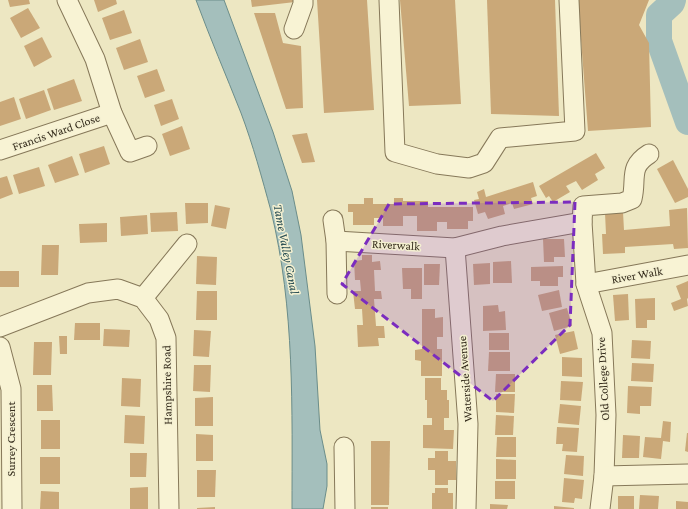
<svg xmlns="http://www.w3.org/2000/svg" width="688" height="509" viewBox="0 0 688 509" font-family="'Crimson Pro',serif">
	<rect width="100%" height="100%" fill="#ede7c2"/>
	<!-- water -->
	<path fill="#a4bfbc" stroke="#6b8d8a" d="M 196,0 L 224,0 L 273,132 L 292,191 L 301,235 L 315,346 L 320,430 L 327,464 L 327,486 L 323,509 L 292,509 C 292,410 295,308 271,211 C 262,178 253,145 241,113 C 226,75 210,38 196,0 Z"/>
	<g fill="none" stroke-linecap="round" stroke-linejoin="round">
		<!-- river -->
		<path stroke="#a4bfbc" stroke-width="26" d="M 673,0 L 672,3 L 659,15 L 659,41 L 688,122"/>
	</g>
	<!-- building -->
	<g fill="#caa878">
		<path d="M 8,0 L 29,0 L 30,4 L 10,7 Z"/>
		<path d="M 94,0 L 116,0 L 117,4 L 98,12 Z"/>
		<path d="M 251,0 L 295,0 L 295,2 L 252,7 Z"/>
		<path d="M 317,0 L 367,0 L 374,110 L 324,113 Z"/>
		<path d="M 400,0 L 455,0 L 461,104 L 409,106 Z"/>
		<path d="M 487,0 L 555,0 L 559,116 L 491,114 Z"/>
		<path d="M 578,0 L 649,0 L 639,25 L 649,43 L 651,127 L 588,131 Z"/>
		<path d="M 28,8 L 40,28 L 21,38 L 10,18 Z"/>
		<path d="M 124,10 L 132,33 L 110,40 L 102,18 Z"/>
		<path d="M 254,13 L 275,13 L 283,43 L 301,46 L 303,108 L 286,109 Z"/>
		<path d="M 42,37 L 52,57 L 34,67 L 24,46 Z"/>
		<path d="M 140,39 L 148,62 L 124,70 L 116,48 Z"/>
		<path d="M 157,69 L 165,91 L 145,98 L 137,76 Z"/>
		<path d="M 74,79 L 82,101 L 54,110 L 47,89 Z"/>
		<path d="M 44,90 L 51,110 L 26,119 L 19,99 Z"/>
		<path d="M 14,97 L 21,119 L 0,126 L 0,102 Z"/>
		<path d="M 172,99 L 179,119 L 161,126 L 154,105 Z"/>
		<path d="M 182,126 L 190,149 L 170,156 L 162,134 Z"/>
		<path d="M 307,133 L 315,162 L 302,163 L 292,135 Z"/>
		<path d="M 104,146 L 110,164 L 85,173 L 79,154 Z"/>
		<path d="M 596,153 L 605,168 L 595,174 L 598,180 L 582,190 L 576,181 L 566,186 L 570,192 L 553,202 L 549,196 L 546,198 L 539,186 Z"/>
		<path d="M 72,156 L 79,175 L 55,183 L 48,165 Z"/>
		<path d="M 673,160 L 688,189 L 688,197 L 675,203 L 657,169 Z"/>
		<path d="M 39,167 L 45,186 L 19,194 L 13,175 Z"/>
		<path d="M 7,176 L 13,194 L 0,199 L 0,178 Z"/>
		<path d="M 533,182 L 537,196 L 531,198 L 533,204 L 514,209 L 512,203 L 503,206 L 505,214 L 488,219 L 485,212 L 478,214 L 474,200 L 479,199 L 477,192 L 484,189 L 486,197 Z"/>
		<path d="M 364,198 L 373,198 L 373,204 L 394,204 L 394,198 L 403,198 L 403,201 L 428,201 L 428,207 L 473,207 L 473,221 L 468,221 L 468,229 L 447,229 L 447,222 L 437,222 L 437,231 L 417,231 L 417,216 L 403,216 L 403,226 L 383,226 L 383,218 L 374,218 L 374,225 L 353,225 L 353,212 L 348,212 L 348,204 L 364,204 Z"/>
		<path d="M 185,203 L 208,203 L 208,223 L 186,224 Z"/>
		<path d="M 215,205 L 230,208 L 226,229 L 211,226 Z"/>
		<path d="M 687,208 L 688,248 L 674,249 L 673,244 L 625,247 L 625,253 L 603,254 L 602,234 L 606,234 L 605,213 L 623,212 L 624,230 L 670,226 L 669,210 Z"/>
		<path d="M 177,212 L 178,231 L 151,232 L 150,213 Z"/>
		<path d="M 147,215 L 148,234 L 121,236 L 120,217 Z"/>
		<path d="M 107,223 L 107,242 L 80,243 L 79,224 Z"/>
		<path d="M 543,239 L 564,239 L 565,257 L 554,257 L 554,262 L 544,262 Z"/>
		<path d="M 42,245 L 59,245 L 58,275 L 41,275 Z"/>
		<path d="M 362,255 L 372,255 L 372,262 L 380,261 L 381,270 L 374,270 L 375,291 L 381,291 L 382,299 L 374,299 L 376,326 L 384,326 L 385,338 L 378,338 L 379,346 L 358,347 L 357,325 L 363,325 L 362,309 L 355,309 L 353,291 L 361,291 L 360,280 L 355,280 L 354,261 L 362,260 Z"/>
		<path d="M 197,256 L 217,257 L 216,285 L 196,284 Z"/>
		<path d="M 511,261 L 512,283 L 493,283 L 493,262 Z"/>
		<path d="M 490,263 L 490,284 L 474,285 L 473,264 Z"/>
		<path d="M 424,264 L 440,264 L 439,285 L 424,285 Z"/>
		<path d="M 563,266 L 563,277 L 558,277 L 558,286 L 540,286 L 540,281 L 531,281 L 531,267 Z"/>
		<path d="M 402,268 L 422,268 L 422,299 L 411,299 L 411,289 L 403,289 Z"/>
		<rect x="0" y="271" width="19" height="16"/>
		<path d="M 688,281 L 688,298 L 687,299 L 688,306 L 674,311 L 671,303 L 681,299 L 676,286 Z"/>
		<path d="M 559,290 L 562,307 L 542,311 L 538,295 Z"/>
		<path d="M 197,291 L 217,291 L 217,320 L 196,320 Z"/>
		<path d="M 628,294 L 629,320 L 615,321 L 613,295 Z"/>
		<path d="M 655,298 L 655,320 L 647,320 L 647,328 L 636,328 L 635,299 Z"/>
		<path d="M 498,305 L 499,312 L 505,311 L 506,330 L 483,331 L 483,306 Z"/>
		<path d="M 567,308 L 572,326 L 554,331 L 549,313 Z"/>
		<path d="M 422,309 L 435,309 L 435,318 L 443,317 L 443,337 L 437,337 L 437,349 L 442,349 L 442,376 L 421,376 L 421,361 L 415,360 L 415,350 L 422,349 Z"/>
		<path d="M 75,323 L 100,323 L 100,340 L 74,340 Z"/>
		<path d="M 104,329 L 130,330 L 129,347 L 103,346 Z"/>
		<path d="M 194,330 L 211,331 L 209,357 L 193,356 Z"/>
		<path d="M 574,331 L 578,349 L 560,354 L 555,335 Z"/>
		<rect x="489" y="333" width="20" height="17"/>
		<path d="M 59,336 L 67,336 L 67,354 L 60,354 Z"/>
		<path d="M 632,340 L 651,341 L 650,359 L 631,358 Z"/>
		<path d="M 34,342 L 52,342 L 51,375 L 33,375 Z"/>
		<path d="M 489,352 L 510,352 L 510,371 L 488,371 Z"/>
		<path d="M 562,357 L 582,358 L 582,377 L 562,376 Z"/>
		<path d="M 632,363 L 654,364 L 653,382 L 631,381 Z"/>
		<path d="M 194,365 L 211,365 L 210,392 L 193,391 Z"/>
		<path d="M 496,374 L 515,374 L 515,392 L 495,392 Z"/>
		<path d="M 122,378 L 141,379 L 140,407 L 121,406 Z"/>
		<path d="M 425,378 L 441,378 L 441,390 L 447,390 L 447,400 L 449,400 L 449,418 L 444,418 L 444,430 L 454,430 L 453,449 L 423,448 L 423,425 L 432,425 L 432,418 L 427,418 L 427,400 L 425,400 Z"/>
		<path d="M 561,381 L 583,382 L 581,401 L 560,400 Z"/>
		<path d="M 37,385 L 52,385 L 53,411 L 37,411 Z"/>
		<path d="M 628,386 L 652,387 L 651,406 L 640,406 L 640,414 L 627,413 Z"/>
		<path d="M 496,394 L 515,394 L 514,413 L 496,412 Z"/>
		<path d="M 213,397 L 213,426 L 195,426 L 195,398 Z"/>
		<path d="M 560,404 L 581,406 L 579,425 L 558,423 Z"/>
		<path d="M 125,415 L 145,416 L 144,444 L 124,443 Z"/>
		<path d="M 496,415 L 514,416 L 513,435 L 495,435 Z"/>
		<rect x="41" y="420" width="19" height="29"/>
		<path d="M 663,421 L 671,422 L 670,442 L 663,441 L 661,459 L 643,457 L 645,437 L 661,438 Z"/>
		<path d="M 557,427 L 579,428 L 577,452 L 562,451 L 563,444 L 556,444 Z"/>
		<path d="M 687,433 L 688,433 L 688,452 L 685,451 Z"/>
		<path d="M 196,434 L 213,435 L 213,461 L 196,461 Z"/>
		<path d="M 623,435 L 640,436 L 639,458 L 622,458 Z"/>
		<path d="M 497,437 L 516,437 L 516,457 L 496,457 Z"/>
		<path d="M 371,441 L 390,441 L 389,505 L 371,505 Z"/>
		<path d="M 435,451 L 448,451 L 448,461 L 456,461 L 456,480 L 448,480 L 448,485 L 435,485 L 435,470 L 428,470 L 428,458 L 435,458 Z"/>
		<path d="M 130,453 L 147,453 L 146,477 L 130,477 Z"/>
		<path d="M 566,455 L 584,456 L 583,476 L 564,474 Z"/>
		<rect x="40" y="457" width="20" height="27"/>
		<path d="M 496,459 L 516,460 L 516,479 L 496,479 Z"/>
		<path d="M 197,470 L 216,470 L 215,497 L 197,497 Z"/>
		<path d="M 564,478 L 584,480 L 582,499 L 575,498 L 574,503 L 562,502 Z"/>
		<rect x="495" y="481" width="20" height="18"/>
		<path d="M 148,487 L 148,509 L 130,509 L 130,488 Z"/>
		<path d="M 435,488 L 448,488 L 448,493 L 453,493 L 453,509 L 432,509 L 432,493 L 435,493 Z"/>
		<path d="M 41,491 L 59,492 L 59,509 L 40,509 Z"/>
		<path d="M 640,495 L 659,496 L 658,509 L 639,509 Z"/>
		<rect x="618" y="496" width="16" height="13"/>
		<path d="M 676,501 L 688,502 L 688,509 L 676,509 Z"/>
		<path d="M 490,504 L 508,505 L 507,509 L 490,509 Z"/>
		<path d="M 554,506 L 574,508 L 574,509 L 554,509 Z"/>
		<path d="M 215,507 L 215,509 L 197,509 L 197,508 Z"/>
		<rect x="371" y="507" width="17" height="2"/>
	</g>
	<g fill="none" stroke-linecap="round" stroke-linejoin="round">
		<!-- minor casing -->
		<g stroke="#867859" stroke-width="21">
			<g id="minor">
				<path d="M 67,0 L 95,59 L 112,113"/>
				<path d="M 389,0 L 395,152 L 437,164 L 469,168 L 484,163 L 500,138 L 575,131 L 569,0"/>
				<path d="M 294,29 L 303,4 L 303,0"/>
				<path d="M 0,150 L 112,113 L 130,152 L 147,146"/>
				<path d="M 333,220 L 336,241 L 337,294"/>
				<path d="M 582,222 L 583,206 L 622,203 L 632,199 C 637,179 628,167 649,154"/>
				<path d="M 336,241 L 455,248 L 502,236 L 582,222 L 586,284 L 602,333 L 606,415 L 604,476 L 600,509"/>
				<path d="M 455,248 L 468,424 L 466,509"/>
				<path d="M 586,284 L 688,265"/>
				<path d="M 143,298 L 187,244"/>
				<path d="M 0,327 L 88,293 L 118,289 L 143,298 L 159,319 L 166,338 L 169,509"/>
				<path d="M 0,347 L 11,389 L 12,509"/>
				<path d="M 344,447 L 345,509"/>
				<path d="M 604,476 L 688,474"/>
			</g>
		</g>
		<!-- minor -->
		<use href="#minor" stroke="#f8f3d4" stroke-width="19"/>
	</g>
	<!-- marked area -->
	<path fill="#7b2cbf" fill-opacity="0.2" stroke="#7b2cbf" stroke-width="3" stroke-dasharray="8 5" stroke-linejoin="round" d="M 575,202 L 570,325 L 493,401 L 342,284 L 389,204 Z"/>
	<g text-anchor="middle" stroke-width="3" stroke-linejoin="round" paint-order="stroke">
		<!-- street labels -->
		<g font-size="12" fill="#362d1d" stroke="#f4f0d1">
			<text transform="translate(56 132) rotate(-19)" y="4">Francis Ward Close</text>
			<text transform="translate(396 245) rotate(3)" y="4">Riverwalk</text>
			<text transform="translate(637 275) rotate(-10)" y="4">River Walk</text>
			<text transform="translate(465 379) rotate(-94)" y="4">Waterside Avenue</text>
			<text transform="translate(603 379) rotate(-93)" y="4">Old College Drive</text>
			<text transform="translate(167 385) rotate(-91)" y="4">Hampshire Road</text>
			<text transform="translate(11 439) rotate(-90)" y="4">Surrey Crescent</text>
		</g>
		<!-- water labels -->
		<g font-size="13" font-style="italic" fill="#2d5155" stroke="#f4f0d1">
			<text transform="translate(287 249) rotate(79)" y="5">Tame Valley Canal</text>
		</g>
	</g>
</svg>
